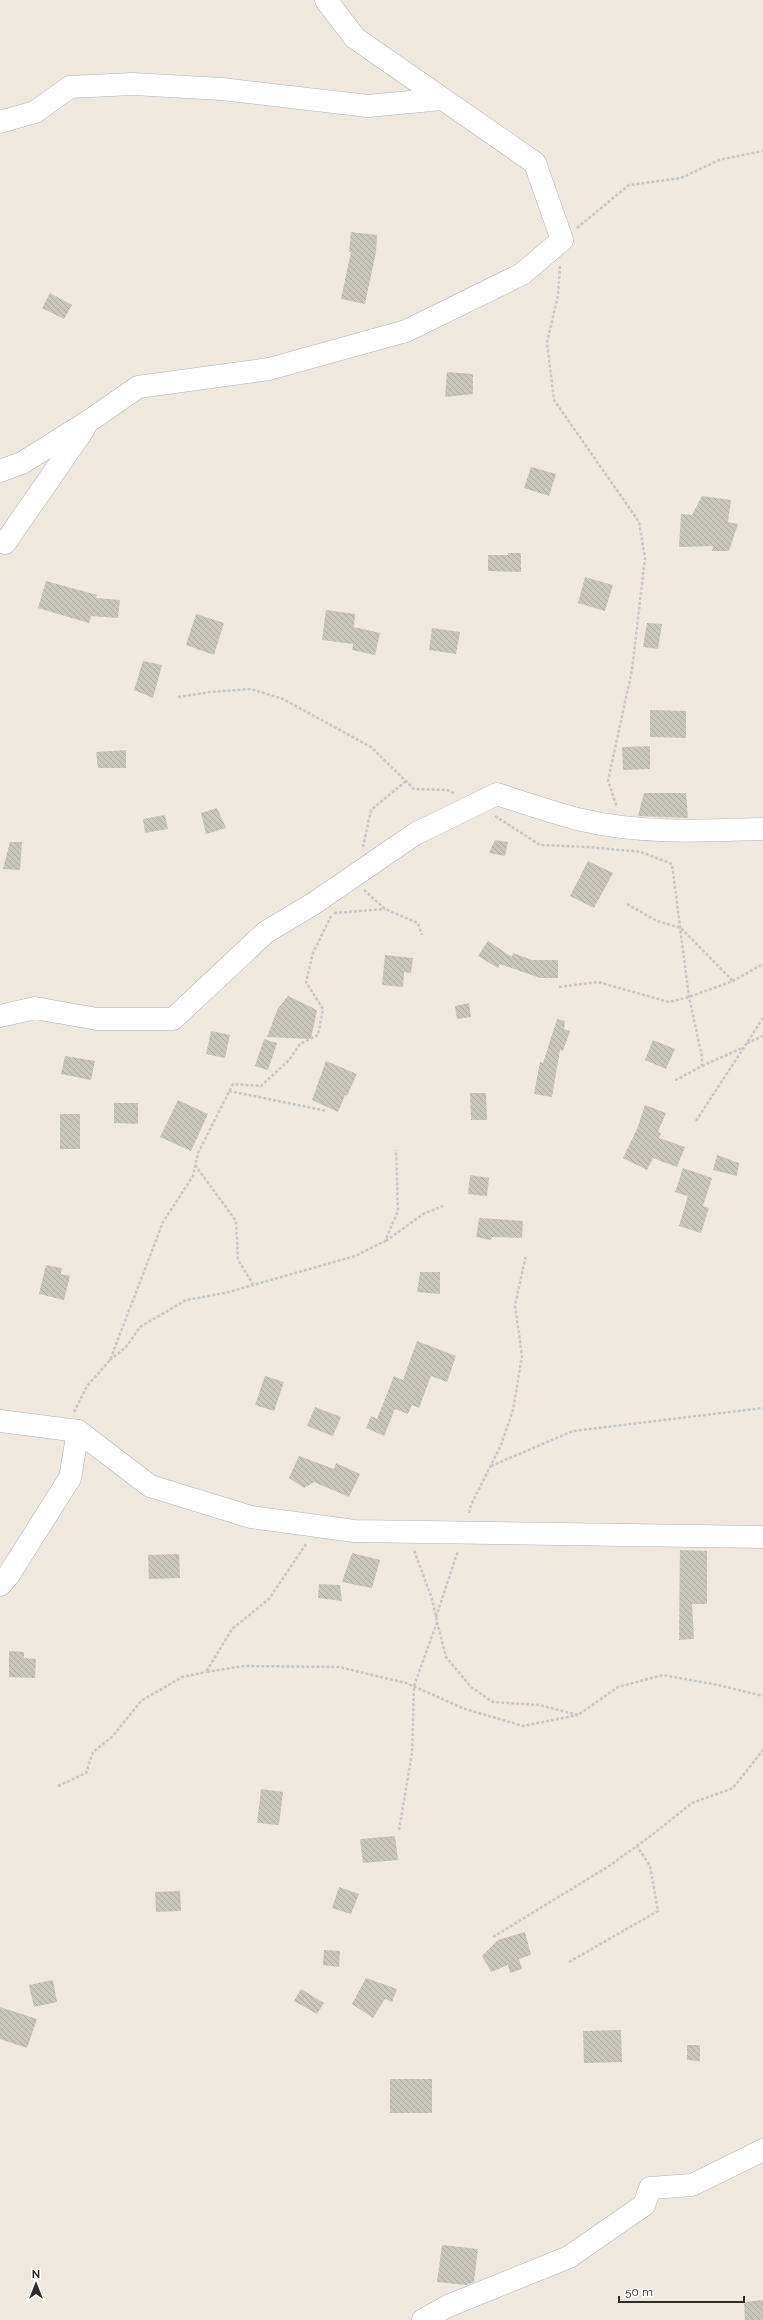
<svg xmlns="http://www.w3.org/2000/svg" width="763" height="2320" viewBox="0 0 763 2320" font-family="Raleway,sans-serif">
	<defs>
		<pattern id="building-back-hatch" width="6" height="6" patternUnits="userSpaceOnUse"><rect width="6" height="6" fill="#c9c6bd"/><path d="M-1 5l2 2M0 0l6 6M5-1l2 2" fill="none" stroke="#adaaa3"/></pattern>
	</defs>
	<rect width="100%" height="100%" fill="#eee8df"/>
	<!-- building -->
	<g fill="url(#building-back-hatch)">
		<path d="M 351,232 L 377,235 L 376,252 L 365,304 L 341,299 L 351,252 L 349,252 Z"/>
		<path d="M 50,293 L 72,305 L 64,319 L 42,308 Z"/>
		<path d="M 447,372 L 473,374 L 473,394 L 445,397 Z"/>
		<path d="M 531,467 L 556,474 L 549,496 L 524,488 Z"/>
		<path d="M 702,496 L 731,500 L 728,522 L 738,524 L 729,551 L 712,551 L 713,546 L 679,547 L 681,514 L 692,515 Z"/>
		<path d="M 508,553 L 521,553 L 521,572 L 488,571 L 488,555 L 508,555 Z"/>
		<path d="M 585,577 L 613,585 L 605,611 L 578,603 Z"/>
		<path d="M 46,581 L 97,595 L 96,598 L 120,600 L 118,618 L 91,616 L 89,623 L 38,608 Z"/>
		<path d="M 326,610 L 355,614 L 354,627 L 380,633 L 375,655 L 352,650 L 353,644 L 322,640 Z"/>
		<path d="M 196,614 L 224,623 L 214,655 L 186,645 Z"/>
		<path d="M 647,623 L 662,624 L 658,649 L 643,647 Z"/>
		<path d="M 432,628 L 460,632 L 456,654 L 429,650 Z"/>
		<path d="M 143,661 L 162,665 L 153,698 L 134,690 Z"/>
		<path d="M 650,710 L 686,711 L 686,738 L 650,737 Z"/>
		<path d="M 650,746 L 650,769 L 623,770 L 622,747 Z"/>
		<path d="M 126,750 L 126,768 L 98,768 L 96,752 Z"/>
		<path d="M 644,793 L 686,793 L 688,818 L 638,816 Z"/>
		<path d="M 217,808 L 226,828 L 206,834 L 201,813 Z"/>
		<path d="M 165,815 L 168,829 L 145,833 L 143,819 Z"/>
		<path d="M 495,840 L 508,842 L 505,856 L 489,853 Z"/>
		<path d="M 10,842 L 22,842 L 20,870 L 3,869 Z"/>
		<path d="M 588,861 L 613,873 L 594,908 L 570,896 Z"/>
		<path d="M 488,941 L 512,957 L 513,953 L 532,960 L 558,960 L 558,978 L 540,978 L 500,964 L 498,968 L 478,956 Z"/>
		<path d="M 385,955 L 413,958 L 411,973 L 404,972 L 403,987 L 382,985 Z"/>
		<path d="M 288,996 L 317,1010 L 311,1039 L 267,1037 L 278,1008 Z"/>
		<path d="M 469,1003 L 471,1017 L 457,1019 L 455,1006 Z"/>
		<path d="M 557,1019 L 565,1021 L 564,1029 L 570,1031 L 563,1051 L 560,1050 L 552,1097 L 534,1094 L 540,1062 L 543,1063 Z"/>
		<path d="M 211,1031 L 230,1035 L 225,1058 L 206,1054 Z"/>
		<path d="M 264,1039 L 277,1043 L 268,1070 L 255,1066 Z"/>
		<path d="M 653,1040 L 675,1049 L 666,1069 L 645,1060 Z"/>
		<path d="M 65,1056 L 95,1061 L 91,1080 L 61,1074 Z"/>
		<path d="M 326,1061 L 357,1074 L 347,1096 L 345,1095 L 338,1112 L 312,1100 Z"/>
		<path d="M 470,1093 L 486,1093 L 487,1120 L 471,1120 Z"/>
		<path d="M 178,1100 L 208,1114 L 191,1151 L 160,1137 Z"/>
		<path d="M 114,1103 L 138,1103 L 138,1124 L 114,1123 Z"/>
		<path d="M 645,1105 L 666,1113 L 658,1132 L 661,1133 L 659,1138 L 685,1147 L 677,1167 L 653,1158 L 647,1170 L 623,1158 L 637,1129 Z"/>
		<rect x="60" y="1114" width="20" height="35"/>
		<path d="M 717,1155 L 739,1163 L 737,1176 L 713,1170 Z"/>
		<path d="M 683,1168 L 712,1178 L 703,1206 L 709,1208 L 701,1233 L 679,1226 L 688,1196 L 675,1192 Z"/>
		<path d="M 470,1175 L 489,1178 L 487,1196 L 468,1194 Z"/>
		<path d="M 479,1218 L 523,1221 L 522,1238 L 492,1237 L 491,1240 L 476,1237 Z"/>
		<path d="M 46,1265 L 62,1268 L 61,1274 L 70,1276 L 64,1300 L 39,1294 Z"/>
		<path d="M 420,1272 L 440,1272 L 440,1294 L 417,1292 Z"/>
		<path d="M 417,1341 L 456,1356 L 447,1382 L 431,1376 L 419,1408 L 412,1405 L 408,1414 L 395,1409 L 384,1436 L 366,1428 L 371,1416 L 377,1419 L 394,1376 L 403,1380 Z"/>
		<path d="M 265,1376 L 284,1382 L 274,1411 L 255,1405 Z"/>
		<path d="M 315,1407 L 341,1417 L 333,1436 L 307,1426 Z"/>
		<path d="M 299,1456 L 334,1469 L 336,1463 L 360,1474 L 349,1497 L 314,1482 L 304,1488 L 289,1478 Z"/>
		<path d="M 680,1550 L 707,1551 L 707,1604 L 692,1604 L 694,1639 L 679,1640 Z"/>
		<path d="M 352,1553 L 380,1560 L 372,1588 L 342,1582 Z"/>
		<path d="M 179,1554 L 180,1578 L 149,1579 L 148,1555 Z"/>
		<path d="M 319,1584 L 340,1585 L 342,1601 L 318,1598 Z"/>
		<path d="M 9,1651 L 24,1652 L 24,1658 L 36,1659 L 35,1678 L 9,1677 Z"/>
		<path d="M 261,1789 L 283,1792 L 279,1825 L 257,1823 Z"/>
		<path d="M 395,1836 L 398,1860 L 363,1863 L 360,1839 Z"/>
		<path d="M 339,1887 L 359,1894 L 351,1914 L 332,1908 Z"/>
		<path d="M 180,1891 L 181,1911 L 156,1912 L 155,1892 Z"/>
		<path d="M 525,1932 L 531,1955 L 519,1959 L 522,1969 L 510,1973 L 508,1965 L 491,1972 L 482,1956 L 498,1940 Z"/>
		<path d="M 324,1950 L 340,1951 L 339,1967 L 323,1965 Z"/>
		<path d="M 366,1978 L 397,1989 L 392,2002 L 385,1999 L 373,2018 L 352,2004 Z"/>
		<path d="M 53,1980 L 57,2002 L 34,2007 L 29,1985 Z"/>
		<path d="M 301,1989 L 324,2003 L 317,2014 L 294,2001 Z"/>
		<path d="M 0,2007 L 37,2019 L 27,2048 L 0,2039 Z"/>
		<path d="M 621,2030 L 622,2062 L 584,2063 L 583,2031 Z"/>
		<path d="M 687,2045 L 700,2045 L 700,2061 L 687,2060 Z"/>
		<rect x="390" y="2079" width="42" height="34"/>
		<path d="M 442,2245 L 478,2249 L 474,2282 L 466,2285 L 437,2282 Z"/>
		<path d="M 763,2300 L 763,2320 L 745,2320 L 744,2302 Z"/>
	</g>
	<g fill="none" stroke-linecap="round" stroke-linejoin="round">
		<!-- minor casing -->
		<g stroke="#b2b4c0" stroke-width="23">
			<g id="minor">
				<path d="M 0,122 L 35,112 L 70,87 L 133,84 L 222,89 L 368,106 L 442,99"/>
				<path d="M 0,471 L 22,463 L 89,421 L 138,387 L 269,369 L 406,331 L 522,274 L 562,240 L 535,163 L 355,38 L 326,0"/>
				<path d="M 0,541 L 5,543 L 84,429"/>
				<path d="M 0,1016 L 35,1008 L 97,1019 L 173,1019 L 266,932 L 313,904 L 415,834 L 497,794 C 525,803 553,813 582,820 C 641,834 702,831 763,829"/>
				<path d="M 0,1421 L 78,1431 L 150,1486 L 251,1517 L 354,1531 L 763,1537"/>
				<path d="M 0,1585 L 8,1576 L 70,1478 L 78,1431"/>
				<path d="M 423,2320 L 448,2306 L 569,2257 L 644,2205 L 650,2188 L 692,2185 L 763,2150"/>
			</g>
		</g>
		<!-- path -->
		<g stroke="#c8c8c8" stroke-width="2.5" stroke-dasharray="3 2" stroke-linecap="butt">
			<path d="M 577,228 L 629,185 L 681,178 L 719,160 L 763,151"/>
			<path d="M 560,266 L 558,295 L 547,343 L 554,400 L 639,522 L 645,558 L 632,670 L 608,781 L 617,807"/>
			<path d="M 178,697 L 210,692 L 251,689 L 283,699 L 371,747 L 414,789 L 447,790 L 454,793"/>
			<path d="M 495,816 L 540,845 L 589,847 L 641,852 L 672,864 L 689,997 L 702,1057 L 702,1066 L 674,1081"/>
			<path d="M 363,847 L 371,810 L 406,781"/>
			<path d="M 364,890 L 385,909 L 418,923 L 422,935"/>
			<path d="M 627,904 L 657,921 L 681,928 L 733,981"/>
			<path d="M 334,913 L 385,909"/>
			<path d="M 559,987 L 598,982 L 669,1002 L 689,997 L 733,981 L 763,964"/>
			<path d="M 747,1043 L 763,1036"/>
			<path d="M 702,1066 L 742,1048"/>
			<path d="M 229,1091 L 327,1111"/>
			<path d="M 696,1121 L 763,1018"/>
			<path d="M 195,1165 L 236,1221 L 238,1260 L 253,1284"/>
			<path d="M 386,1241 L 423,1214 L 443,1206"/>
			<path d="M 110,1360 L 126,1347 L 140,1327 L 186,1300 L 225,1293 L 355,1256 L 385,1241 L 398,1211 L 396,1150"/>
			<path d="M 74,1412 L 87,1386 L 110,1360 L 163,1222 L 193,1176 L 198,1153 L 233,1084 L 261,1086 L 289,1060 L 300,1044 L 318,1035 L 323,1009 L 306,982 L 313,953 L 331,916"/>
			<path d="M 491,1466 L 573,1431 L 763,1408"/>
			<path d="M 469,1513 L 471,1505 L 501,1445 L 513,1410 L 522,1356 L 515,1305 L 526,1255"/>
			<path d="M 306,1544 L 269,1599 L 232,1629 L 206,1672 L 244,1666 L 339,1667 L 406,1683 L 465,1709 L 523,1726 L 578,1715"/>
			<path d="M 436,1617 L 458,1551"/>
			<path d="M 437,1622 L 446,1657 L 471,1687 L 493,1702 L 539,1705 L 578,1715 L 618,1687 L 663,1675 L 718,1685 L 763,1696"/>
			<path d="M 58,1786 L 86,1773 L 93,1752 L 112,1737 L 141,1701 L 182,1677 L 206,1672"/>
			<path d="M 399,1830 L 412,1753 L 414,1686 L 437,1622 L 432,1599 L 414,1550"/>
			<path d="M 493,1937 L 609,1866 L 652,1835 L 692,1803 L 733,1788 L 763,1750"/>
			<path d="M 569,1962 L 658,1911 L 650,1866 L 637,1846"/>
		</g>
		<!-- minor -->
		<use href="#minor" stroke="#fff" stroke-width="22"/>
	</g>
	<!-- north arrow -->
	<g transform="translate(36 2284)" stroke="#ffffff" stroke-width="3" paint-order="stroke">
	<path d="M0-3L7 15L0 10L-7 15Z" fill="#2c2c2c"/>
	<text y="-6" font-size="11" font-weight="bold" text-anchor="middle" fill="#2c2c2c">N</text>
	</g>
	<!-- scale -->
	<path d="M619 2296v6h125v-6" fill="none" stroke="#2c2c2c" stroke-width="2"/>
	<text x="625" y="2296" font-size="12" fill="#2c2c2c" stroke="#ffffff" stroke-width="3" paint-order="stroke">50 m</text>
</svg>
